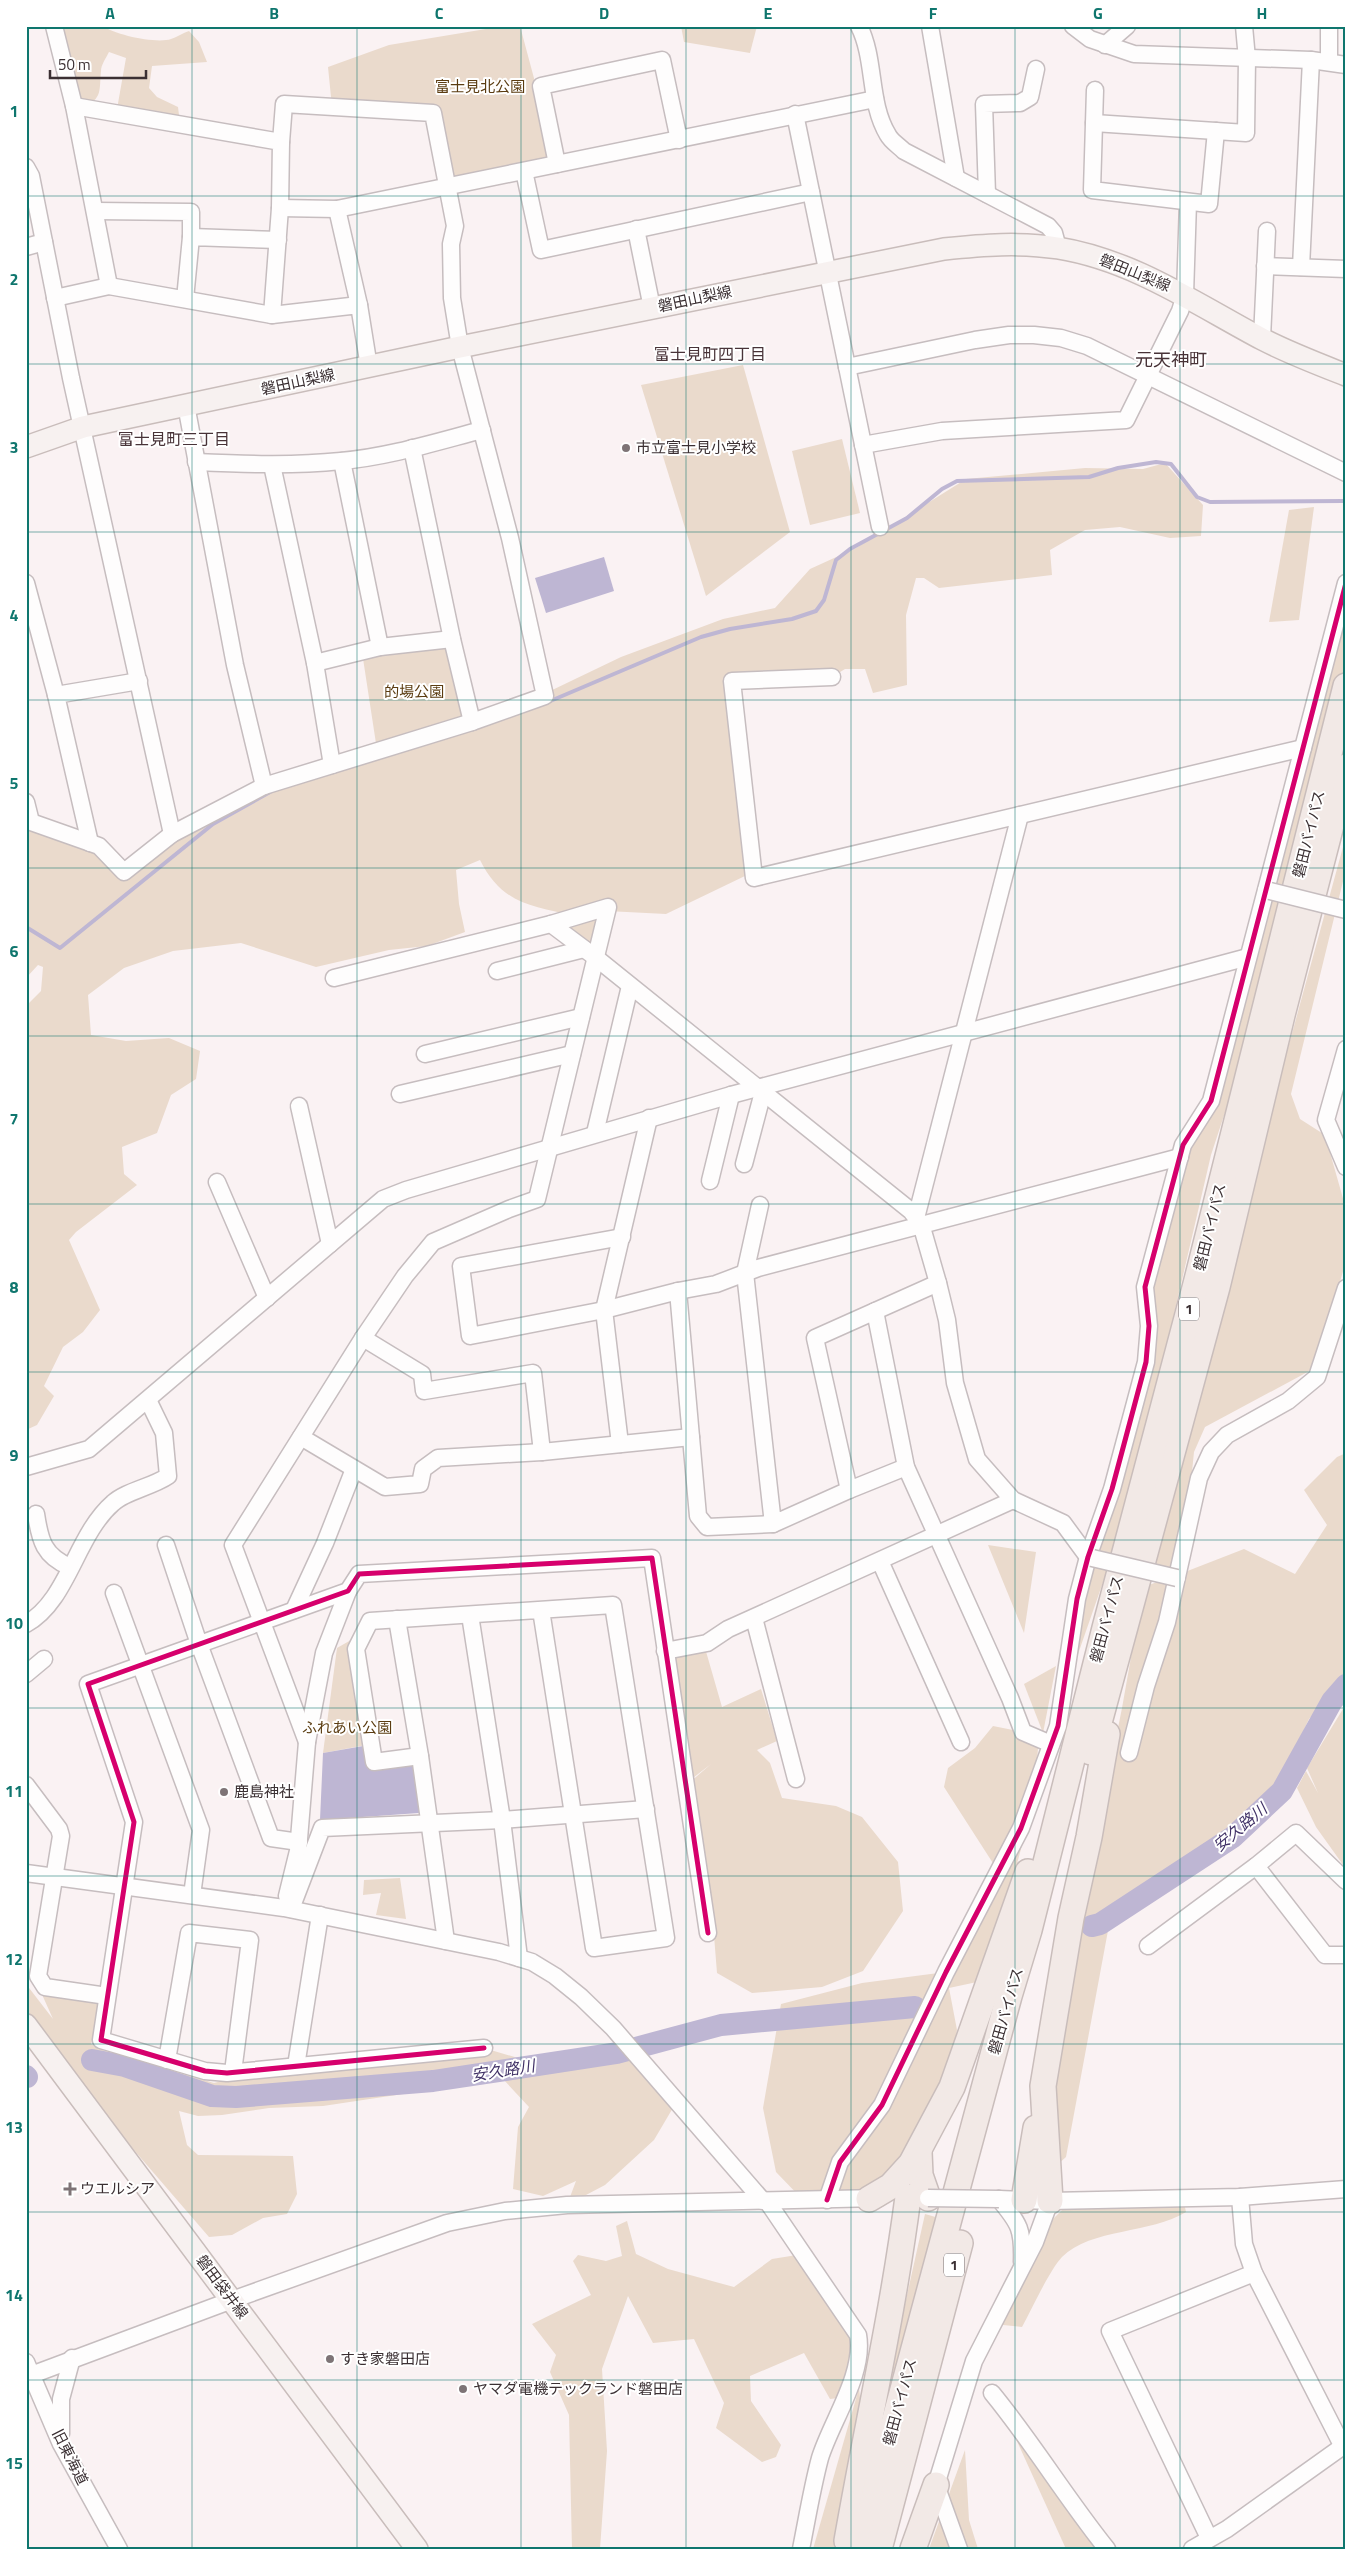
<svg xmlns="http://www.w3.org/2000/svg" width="1372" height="2575" viewBox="0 0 1372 2575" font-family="'Titillium Web','Noto Sans JP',sans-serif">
	<rect width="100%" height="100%" fill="#faf2f3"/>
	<!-- green -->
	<g fill="#eadacc">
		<path d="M 59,26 L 103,26 C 115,35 157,44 171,39 C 177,37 183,33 189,31 L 199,42 L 207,62 L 152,66 L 149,88 L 157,97 L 178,107 L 179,115 L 173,119 L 117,109 L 126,58 L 109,52 C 106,58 101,65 101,71 C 99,90 103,99 83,107 Z"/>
		<path d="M 504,26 L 520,26 L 557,164 L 447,186 L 432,113 L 332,107 L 328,67 L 389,45 Z"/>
		<path d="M 681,26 L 757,26 L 750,53 L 684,42 Z"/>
		<path d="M 743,365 L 790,532 L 706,596 L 641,385 Z"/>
		<path d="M 842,439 L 860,513 L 810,525 L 792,451 Z"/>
		<path d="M 1165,463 L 1203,505 L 1201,536 L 1170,538 L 1120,527 L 1085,530 L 1050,550 L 1052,575 L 939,588 L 924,578 L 916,578 L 906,615 L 907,685 L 873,693 L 865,669 L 845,669 L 832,677 L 732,681 L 747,875 L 666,914 L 607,911 L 595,957 L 557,922 L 575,916 C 531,906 502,904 480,860 L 456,870 L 459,904 L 465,932 L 427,946 L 389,950 L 316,967 L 241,943 L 173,951 L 124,968 L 88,995 L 91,1035 L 126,1041 L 169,1038 L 200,1051 L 196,1079 L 171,1095 L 157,1133 L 122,1147 L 124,1174 L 137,1185 L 76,1232 L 69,1240 L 100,1310 L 83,1332 L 63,1347 L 44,1386 L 54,1396 L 37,1425 L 26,1430 L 26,1006 L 41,991 L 43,967 L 38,965 L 26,978 L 26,819 L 98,847 L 124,872 L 264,786 L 377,750 L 362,652 L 452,639 L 477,726 L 621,657 L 723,619 L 775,608 L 810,569 L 856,548 L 966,479 L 1085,468 L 1143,469 Z"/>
		<path d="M 1314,507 L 1299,620 L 1269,622 L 1289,510 Z"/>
		<path d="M 1346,560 L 1346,686 L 1282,939 L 1211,1155 L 1168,1340 L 1110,1562 L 1061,1703 L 1094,1541 L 1136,1400 L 1149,1269 L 1180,1157 L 1207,1122 L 1336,623 Z"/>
		<path d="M 1346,836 L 1346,869 L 1291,1094 L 1300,1119 L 1325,1135 L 1346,1209 L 1346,1261 L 1315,1368 L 1205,1427 L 1194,1452 L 1187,1521 L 1172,1577 L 1244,1549 L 1295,1574 L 1327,1525 L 1304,1490 L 1337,1457 L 1346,1453 L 1346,1677 L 1309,1719 L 1283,1774 L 1243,1826 L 1180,1870 L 1112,1909 L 1066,2157 L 1056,2166 L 1051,2087 L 1077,1931 L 1122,1708 L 1133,1646 L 1136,1590 L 1170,1577 L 1145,1571 Z"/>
		<path d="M 988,1545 L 1036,1552 L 1024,1633 Z"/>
		<path d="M 351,1640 L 372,1744 L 323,1753 L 337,1648 Z"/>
		<path d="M 705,1648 L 722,1707 L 761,1689 L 777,1741 L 757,1750 L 770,1763 L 782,1798 L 836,1806 L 862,1817 L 898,1862 L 903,1911 L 863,1971 L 822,1987 L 752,1993 L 717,1973 L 713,1923 L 689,1783 L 711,1764 L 689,1781 L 670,1650 Z"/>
		<path d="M 1056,1666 L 1043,1733 L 1024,1684 Z"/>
		<path d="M 1346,1704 L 1346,1869 L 1316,1827 L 1297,1788 L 1306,1771 L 1318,1793 L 1307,1768 Z"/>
		<path d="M 993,1726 L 1023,1732 L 1038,1748 C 1034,1826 1004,1909 977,1982 L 949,1988 L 957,2030 L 945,2101 L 869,2199 L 803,2200 L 776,2172 L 763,2108 L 781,2004 L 862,1983 L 946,1972 L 949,1987 L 998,1871 L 944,1787 L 948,1768 L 975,1748 Z"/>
		<path d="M 400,1878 L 406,1919 L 376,1915 L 381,1893 L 363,1895 L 364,1880 Z"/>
		<path d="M 26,1984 L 53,2019 L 40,1990 L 107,1996 L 91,2044 L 105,2051 L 214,2083 L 268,2069 L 484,2048 L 562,2071 L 578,2058 L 639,2058 L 677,2101 L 654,2140 L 605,2185 L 567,2205 L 576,2181 L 543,2196 L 513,2189 L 518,2127 L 529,2107 L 503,2079 L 323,2106 L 269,2108 L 222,2115 L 198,2116 L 179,2111 L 187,2145 L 198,2155 L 293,2156 L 297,2194 L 287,2214 L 263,2218 L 232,2235 L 209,2237 L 26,2025 Z"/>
		<path d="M 1183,2198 L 1186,2212 C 1151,2234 1091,2228 1062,2257 C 1049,2271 1032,2309 1022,2327 L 1003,2325 L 1001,2307 L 1054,2218 L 1071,2201 Z"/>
		<path d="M 925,2214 L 939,2218 L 872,2453 Z"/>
		<path d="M 627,2221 L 636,2254 L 668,2269 L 734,2287 L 772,2259 L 803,2254 L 860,2346 L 847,2397 L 830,2399 L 804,2353 L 750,2376 L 751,2401 L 781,2445 L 776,2457 L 762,2462 L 716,2428 L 724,2403 L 694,2339 L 653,2343 L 628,2296 L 602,2369 L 607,2451 L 600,2549 L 572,2549 L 569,2415 L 550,2372 L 556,2355 L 532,2324 L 591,2295 L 573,2261 L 578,2255 L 606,2261 L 622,2256 L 616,2226 Z"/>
		<path d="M 859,2388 L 862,2415 L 835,2549 L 813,2549 Z"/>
		<path d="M 1022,2429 L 1107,2549 L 1066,2549 L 1016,2439 Z"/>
		<path d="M 965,2450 L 969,2520 L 978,2549 L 929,2549 Z"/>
	</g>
	<!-- water -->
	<g fill="#beb6d3">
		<path d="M 604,557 L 614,591 L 546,613 L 535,578 Z"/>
		<path d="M 369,1745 L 373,1766 L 409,1762 L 415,1768 L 421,1809 L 419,1813 L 320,1820 L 323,1753 Z"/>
	</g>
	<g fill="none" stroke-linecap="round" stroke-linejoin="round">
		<!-- stream -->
		<g stroke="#beb6d3" stroke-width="4">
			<path d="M 548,702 L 701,637 L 730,629 L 792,619 L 816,611 L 824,600 L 836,560 L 850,549 L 907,518 L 942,489 L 957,481 L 1089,477 L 1118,468 L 1156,462 L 1171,464 L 1197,497 L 1210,502 L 1343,501"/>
			<path d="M 26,927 L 60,948 L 213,824 L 270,792"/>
		</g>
		<!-- river -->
		<g stroke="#beb6d3" stroke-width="22">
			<path d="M 1092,1926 L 1100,1924 L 1233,1837 L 1282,1791 L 1332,1701 L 1346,1685"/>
			<path d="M 92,2060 L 125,2066 L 212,2096 L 236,2097 L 433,2081 L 617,2053 L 721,2025 L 915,2007"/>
			<path d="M 26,2076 L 27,2077"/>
		</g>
		<!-- minor casing -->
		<g stroke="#c6bdbf" stroke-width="19">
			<g id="minor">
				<path d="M 54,26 L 74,106 L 109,286"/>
				<path d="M 859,26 C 876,60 868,102 888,135 C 891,141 899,146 904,151 L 1048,226 L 1054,233 L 1058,248"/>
				<path d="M 930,26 L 956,178"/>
				<path d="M 1073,26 L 1090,39 L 1134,54 L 1311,60 L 1346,65"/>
				<path d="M 1329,26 L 1329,62"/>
				<path d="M 1105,45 L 1127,26"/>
				<path d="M 1095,90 L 1092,190 L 1209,204 L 1216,131"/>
				<path d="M 74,106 L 281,142 L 280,208 L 272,315"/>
				<path d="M 795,114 L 880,527"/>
				<path d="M 1094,123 L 1246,133 L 1247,59 L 1244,26"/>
				<path d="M 557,164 L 541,86 L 662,60 L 679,140"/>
				<path d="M 26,167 L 31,176 L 71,378 L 172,834"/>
				<path d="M 524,171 L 541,250 L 811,192"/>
				<path d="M 987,194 L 984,104 L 1020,103 L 1030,97 L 1036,69"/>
				<path d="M 280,208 L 337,209 L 875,99"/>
				<path d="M 337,209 L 359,305"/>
				<path d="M 95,211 L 191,212 L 191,237"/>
				<path d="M 636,229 L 652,308"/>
				<path d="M 26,247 L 44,242"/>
				<path d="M 1265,266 L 1346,269"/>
				<path d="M 1301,267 L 1311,60"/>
				<path d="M 55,298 L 109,286 L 272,315 L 359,305 L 369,367"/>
				<path d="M 185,299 L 191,237 L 278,240"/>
				<path d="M 1262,338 L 1267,231"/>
				<path d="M 847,367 L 975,340 L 1009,335 L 1034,335 L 1061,338 L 1087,346 L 1346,473"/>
				<path d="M 186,405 L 235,665 L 264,786"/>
				<path d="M 863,445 L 942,431 L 1126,420 L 1180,311 L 1185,295 L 1188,202"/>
				<path d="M 412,448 L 452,639 L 472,722"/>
				<path d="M 342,461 L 380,647"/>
				<path d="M 196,462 C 244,464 292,466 341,461 C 388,457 436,442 482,430"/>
				<path d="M 272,465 L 315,663 L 332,765"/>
				<path d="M 26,583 L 56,695"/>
				<path d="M 315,663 L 380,647 L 452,639"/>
				<path d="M 832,677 L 732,681 L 754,878 L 1303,748"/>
				<path d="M 26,802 L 31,822 L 99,846 L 124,872 L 172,834 L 264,786 L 472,722 L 545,696 L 510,538 L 460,347 L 452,298 L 451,244 L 455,226 L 433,113 L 284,104 L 281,142"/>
				<path d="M 90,843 L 56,695 L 139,681"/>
				<path d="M 497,971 L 584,949"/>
				<path d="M 334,978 L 551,924 L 595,957 L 911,1211 L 921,1224 L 938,1283 L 947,1320 L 955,1383 L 977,1459 L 1013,1500 L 1063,1523 L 1088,1557"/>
				<path d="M 1346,1049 L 1326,1120 L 1346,1167"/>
				<path d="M 425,1054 L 581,1017"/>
				<path d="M 400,1094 L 572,1054"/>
				<path d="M 299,1106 L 330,1244"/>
				<path d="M 595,1133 L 630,986"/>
				<path d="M 744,1164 L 763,1092"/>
				<path d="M 710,1181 L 731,1095"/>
				<path d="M 217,1182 L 267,1298"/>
				<path d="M 760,1205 L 745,1273 L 773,1524 L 849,1490"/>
				<path d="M 916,1218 L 1020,815"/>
				<path d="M 622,1237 L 461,1266 L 470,1336 L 604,1310 L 678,1291 L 716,1284 L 758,1268 L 1180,1157"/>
				<path d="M 678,1291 L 698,1516 L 707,1527 L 773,1524"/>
				<path d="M 875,1311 L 906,1467 L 1010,1698 L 1023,1732 L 1051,1744"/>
				<path d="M 363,1338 L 422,1374 L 424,1391 L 533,1373 L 542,1452"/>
				<path d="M 301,1437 L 385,1487 L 420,1484 L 423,1469 L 438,1458 L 542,1452 L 691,1437"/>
				<path d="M 620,1444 L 604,1310 L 649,1118"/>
				<path d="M 26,1467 L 89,1449 L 383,1199 L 406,1190 L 731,1095 L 1248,957"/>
				<path d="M 906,1467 L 849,1490 L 815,1338 L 938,1283"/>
				<path d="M 36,1514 C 40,1541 44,1556 70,1567"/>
				<path d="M 166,1545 L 199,1644 L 271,1838 L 299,1842"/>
				<path d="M 880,1561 L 961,1742"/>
				<path d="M 114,1593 L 201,1830 L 192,1895"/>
				<path d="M 294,1610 L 325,1543 L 354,1469"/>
				<path d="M 470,1615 L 502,1820 L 519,1958"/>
				<path d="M 754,1618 L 796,1779"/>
				<path d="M 397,1619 L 420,1756 L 446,1941"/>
				<path d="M 26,1624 C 68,1601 76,1535 113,1503 C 126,1491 152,1487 168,1476 L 164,1433 L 148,1400"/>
				<path d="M 665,1651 L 707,1643 L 728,1629 L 1013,1500"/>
				<path d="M 26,1674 L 44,1659"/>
				<path d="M 307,1742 L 233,1545 L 363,1338 L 405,1276 L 433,1242 L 509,1209 L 537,1199 L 608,907 L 551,924"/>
				<path d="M 1129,1753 L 1146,1686 L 1167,1622 L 1199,1478 L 1211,1452 L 1227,1435 L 1288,1401 L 1317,1377 L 1346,1288"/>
				<path d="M 420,1756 L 374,1762 L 356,1649 L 370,1621 L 613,1605 L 666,1938 L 594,1948 L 541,1610"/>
				<path d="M 26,1785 L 59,1829 L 61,1836 L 38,1976 L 45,1987 L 107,1996"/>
				<path d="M 1256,1866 L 1325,1955 L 1346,1955"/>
				<path d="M 26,1873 L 284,1908 L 499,1952 L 532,1962 L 555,1976 L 581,1997 L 613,2028 L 763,2201"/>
				<path d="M 287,1896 L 298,1851 L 307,1742 L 324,1653 L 348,1591"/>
				<path d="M 291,1909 L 322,1828 L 502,1820 L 646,1809"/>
				<path d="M 1148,1946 L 1256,1866 L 1296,1833 L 1346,1881"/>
				<path d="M 484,2048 L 227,2073 L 205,2071 L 101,2040 L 134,1822 L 88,1684 L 348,1591 L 359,1574 L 652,1558 L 708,1933"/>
				<path d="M 167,2060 L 189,1933 L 250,1940 L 233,2072"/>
				<path d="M 296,2066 L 320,1915"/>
				<path d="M 1240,2197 L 1244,2244 L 1254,2273 L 1343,2447"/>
				<path d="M 999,2199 L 1050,2201 L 1240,2197 L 1346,2189"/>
				<path d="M 999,2199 C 1020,2224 1023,2230 1022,2262"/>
				<path d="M 827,2200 L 840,2162 L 882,2105 L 946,1972 L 1021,1828 L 1058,1726 L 1077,1599 L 1088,1557 L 1112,1489 L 1146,1362 L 1149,1326 L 1145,1287 L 1183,1145 L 1211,1101 L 1346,583"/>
				<path d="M 767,2201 L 858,2335 C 865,2374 831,2422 820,2458 C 812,2488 807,2519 801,2549"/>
				<path d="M 26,2362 L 61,2444 L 119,2549"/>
				<path d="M 26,2377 L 232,2300 L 447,2223 L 505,2211 L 567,2205 L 879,2198"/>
				<path d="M 992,2393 C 1033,2443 1066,2498 1107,2549"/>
				<path d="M 61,2434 L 61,2399 L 72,2358"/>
				<path d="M 1209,2538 L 1110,2331 L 1254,2273"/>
				<path d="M 959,2549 L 936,2485 L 974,2361 L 1035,2242 L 1050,2201"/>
				<path d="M 1192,2549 L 1227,2529 L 1346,2444"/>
			</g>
		</g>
		<!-- major casing -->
		<g stroke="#c9bdbb" stroke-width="24">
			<g id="major">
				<path d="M 26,447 L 83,427 L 460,347 L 944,249 C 983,245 1020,242 1058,248 C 1133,260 1196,304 1262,339 C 1289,353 1318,364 1346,375"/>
				<path d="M 26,2025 L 417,2549"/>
			</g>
		</g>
		<!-- highway casing -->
		<g stroke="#c9bdbb" stroke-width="28">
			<g id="highway">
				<path d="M 1091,1752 L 1217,1287 L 1282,1015 L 1346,767"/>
				<path d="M 919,2152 L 920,2175 L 928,2198"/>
				<path d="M 869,2199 L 891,2186 L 911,2164 L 952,2087 L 1028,1872"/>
				<path d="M 1024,2200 L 1036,2128"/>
				<path d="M 1050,2201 L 1043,2086 L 1071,1918 L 1089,1837 L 1107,1734"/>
				<path d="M 847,2541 C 867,2426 893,2313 908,2197"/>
				<path d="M 860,2549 L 1009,1996 L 1029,1930 L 1105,1628 L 1196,1284 L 1346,686"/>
				<path d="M 879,2549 L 960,2243"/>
				<path d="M 913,2549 L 936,2485"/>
			</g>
		</g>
		<!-- minor -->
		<use href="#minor" stroke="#fefdfd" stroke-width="16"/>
		<!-- major -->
		<use href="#major" stroke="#f7f1f0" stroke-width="21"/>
		<!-- highway -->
		<use href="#highway" stroke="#f2e9e6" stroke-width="25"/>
		<!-- minor-bridge casing -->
		<g stroke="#c6bdbf" stroke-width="19" stroke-linecap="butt">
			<g id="minor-bridge">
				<path d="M 1266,890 L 1346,910"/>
				<path d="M 1088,1557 L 1177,1578"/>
				<path d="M 928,2198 L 999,2199"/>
			</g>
		</g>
		<!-- minor-bridge -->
		<use href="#minor-bridge" stroke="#fefdfd" stroke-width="16"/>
		<!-- cycleway casing -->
		<g stroke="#fff" stroke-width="8">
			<g id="cycleway">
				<path d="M 484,2048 L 227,2073 L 205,2071 L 101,2040 L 134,1822 L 88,1684 L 348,1591 L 359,1574 L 652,1558 L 708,1933"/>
				<path d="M 827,2200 L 840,2162 L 882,2105 L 946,1972 L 1021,1828 L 1058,1726 L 1077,1599 L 1088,1557 L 1112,1489 L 1146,1362 L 1149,1326 L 1145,1287 L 1183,1145 L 1211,1101 L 1346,583"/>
			</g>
		</g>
		<!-- cycleway -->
		<use href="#cycleway" stroke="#d6006c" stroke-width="5"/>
	</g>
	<!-- grid -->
	<path fill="none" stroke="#0f766e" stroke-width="1" stroke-opacity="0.55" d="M 192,26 L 192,2549M 357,26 L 357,2549M 521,26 L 521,2549M 686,26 L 686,2549M 851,26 L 851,2549M 1015,26 L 1015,2549M 1180,26 L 1180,2549M 26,196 L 1346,196M 26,364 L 1346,364M 26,532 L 1346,532M 26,700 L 1346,700M 26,868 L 1346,868M 26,1036 L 1346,1036M 26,1204 L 1346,1204M 26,1372 L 1346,1372M 26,1540 L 1346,1540M 26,1708 L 1346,1708M 26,1876 L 1346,1876M 26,2044 L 1346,2044M 26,2212 L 1346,2212M 26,2380 L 1346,2380"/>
	<!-- markers -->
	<g fill="#7e7476" stroke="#fff" stroke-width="2">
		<circle cx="626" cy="448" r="5"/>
		<circle cx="224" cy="1792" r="5"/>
		<path d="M67.5 2181.5h5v5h5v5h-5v5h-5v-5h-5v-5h5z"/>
		<circle cx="330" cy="2359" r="5"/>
		<circle cx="463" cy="2389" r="5"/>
	</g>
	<g text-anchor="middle" stroke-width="4" stroke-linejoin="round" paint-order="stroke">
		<!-- shield labels -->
		<g fill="#fff" stroke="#766e70" stroke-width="1">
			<rect x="1179" y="1297.5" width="20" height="23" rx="4"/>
			<rect x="944" y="2253.5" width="20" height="23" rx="4"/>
		</g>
		<g font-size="14" font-weight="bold" fill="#3b3033">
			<text x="1189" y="1314">1</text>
			<text x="954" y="2270">1</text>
		</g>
		<!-- park labels -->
		<g font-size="15" fill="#5b3c11" stroke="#fff">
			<text x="480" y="92">富士見北公園</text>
			<text x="414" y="697">的場公園</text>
			<text x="347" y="1733">ふれあい公園</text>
		</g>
		<!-- street labels -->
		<g font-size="15" fill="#3b3033" stroke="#fff">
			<text transform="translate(1135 273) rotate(22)" y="5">磐田山梨線</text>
			<text transform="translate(695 299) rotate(-12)" y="5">磐田山梨線</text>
			<text transform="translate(298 382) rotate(-12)" y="5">磐田山梨線</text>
			<text transform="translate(1309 834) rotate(-76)" y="5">磐田バイパス</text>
			<text transform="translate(1210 1227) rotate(-76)" y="5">磐田バイパス</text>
			<text transform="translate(1107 1619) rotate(-75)" y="5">磐田バイパス</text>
			<text transform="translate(1006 2011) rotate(-74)" y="5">磐田バイパス</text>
			<text transform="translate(222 2287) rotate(53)" y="5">磐田袋井線</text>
			<text transform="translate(900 2402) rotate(-75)" y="5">磐田バイパス</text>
			<text transform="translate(70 2457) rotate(63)" y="5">旧東海道</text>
		</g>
		<!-- poi labels -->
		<g font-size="15" fill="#3b3033" stroke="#fff" text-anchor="start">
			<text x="636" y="453">市立富士見小学校</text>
			<text x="234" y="1797">鹿島神社</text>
			<text x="80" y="2194">ウエルシア</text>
			<text x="340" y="2364">すき家磐田店</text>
			<text x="473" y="2394">ヤマダ電機テックランド磐田店</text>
		</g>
		<!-- neighbourhood labels -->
		<g font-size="16" fill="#483338" stroke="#fff">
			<text x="710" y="360">富士見町四丁目</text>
			<text x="174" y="445">富士見町三丁目</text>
		</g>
		<!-- water labels -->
		<g font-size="16" font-style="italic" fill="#413267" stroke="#fff">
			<text transform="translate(1240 1827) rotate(-40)" y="6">安久路川</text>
			<text transform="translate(503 2070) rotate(-9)" y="6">安久路川</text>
		</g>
		<!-- quarter labels -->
		<g font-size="18" fill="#483338" stroke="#fff">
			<text x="1171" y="366">元天神町</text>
		</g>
	</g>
	<!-- border -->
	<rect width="1372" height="2575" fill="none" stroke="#ffffff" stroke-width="55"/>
	<!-- scale -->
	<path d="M50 70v8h96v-8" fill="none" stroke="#3b3033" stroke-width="2.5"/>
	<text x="58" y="70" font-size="15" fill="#3b3033" stroke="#ffffff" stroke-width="4" paint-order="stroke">50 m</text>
	<rect x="28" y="28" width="1316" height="2520" fill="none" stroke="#0f766e" stroke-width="2"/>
	<g font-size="16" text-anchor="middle" font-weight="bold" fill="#0f766e">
		<text x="110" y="19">A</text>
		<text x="274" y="19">B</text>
		<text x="439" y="19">C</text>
		<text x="604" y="19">D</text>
		<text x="768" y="19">E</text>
		<text x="933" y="19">F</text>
		<text x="1098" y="19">G</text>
		<text x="1262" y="19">H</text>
		<text x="14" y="117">1</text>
		<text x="14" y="285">2</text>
		<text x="14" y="453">3</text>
		<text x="14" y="621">4</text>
		<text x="14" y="789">5</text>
		<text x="14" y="957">6</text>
		<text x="14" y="1125">7</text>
		<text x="14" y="1293">8</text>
		<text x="14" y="1461">9</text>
		<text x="14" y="1629">10</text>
		<text x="14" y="1797">11</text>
		<text x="14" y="1965">12</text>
		<text x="14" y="2133">13</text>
		<text x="14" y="2301">14</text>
		<text x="14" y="2469">15</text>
	</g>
</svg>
